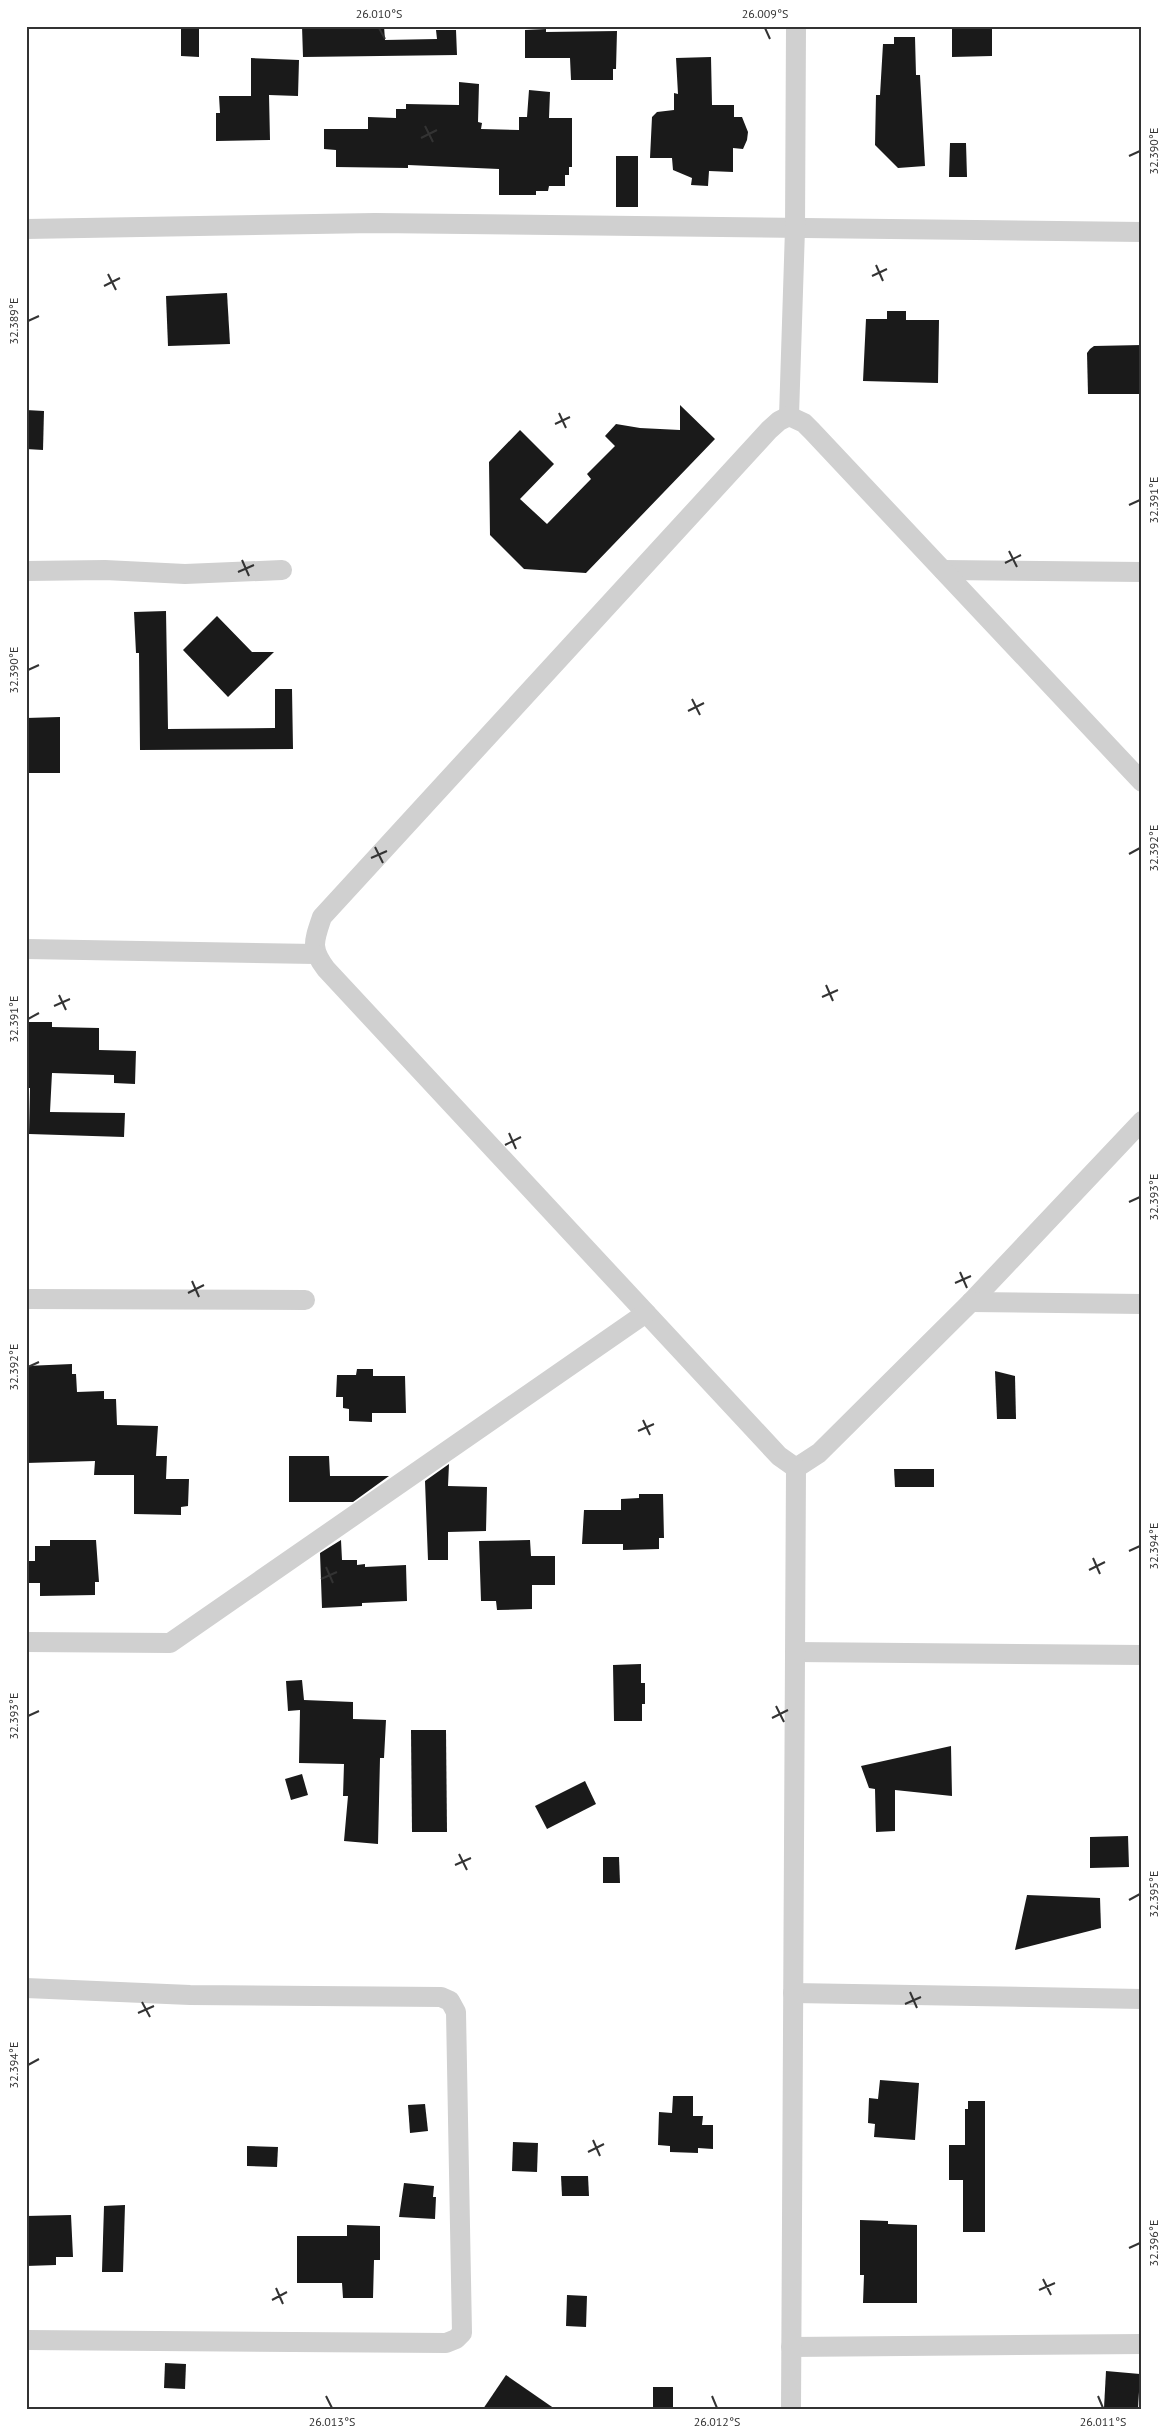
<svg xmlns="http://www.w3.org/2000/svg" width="1168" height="2435" viewBox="0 0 1168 2435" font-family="'PT Sans',sans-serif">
	<rect width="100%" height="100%" fill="#fff"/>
	<!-- building -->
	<g fill="#1a1a1a">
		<path d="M 181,26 L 199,26 L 199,57 L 181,56 Z"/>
		<path d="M 302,26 L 384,26 L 385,40 L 437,39 L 436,30 L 456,30 L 457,55 L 303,57 Z"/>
		<path d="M 952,26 L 992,26 L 992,56 L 952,57 Z"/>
		<path d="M 546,29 L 546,32 L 617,31 L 616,69 L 613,69 L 613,80 L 571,80 L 570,58 L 525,58 L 525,30 Z"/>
		<path d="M 894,37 L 915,37 L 916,75 L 920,75 L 925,166 L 898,168 L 875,145 L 876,95 L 880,95 L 883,44 L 894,44 Z"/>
		<path d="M 711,57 L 712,105 L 734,105 L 734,117 L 742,117 L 748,132 L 747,140 L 743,149 L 733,148 L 733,172 L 709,171 L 708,186 L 691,185 L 692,178 L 673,170 L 672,158 L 650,158 L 652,117 L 657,112 L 674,110 L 674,93 L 678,94 L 676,58 Z"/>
		<path d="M 251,58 L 299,60 L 298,96 L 269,95 L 270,140 L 216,141 L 216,113 L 220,113 L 219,96 L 251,96 Z"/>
		<path d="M 459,82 L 479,84 L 478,122 L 482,123 L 481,129 L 519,130 L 519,117 L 527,117 L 529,90 L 550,92 L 549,118 L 572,118 L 572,167 L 569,167 L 569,175 L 565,175 L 565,186 L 549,186 L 548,191 L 536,191 L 536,195 L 499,195 L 499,169 L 408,165 L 408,168 L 336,167 L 336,150 L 324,149 L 324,129 L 368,129 L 368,117 L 396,118 L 396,109 L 406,109 L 406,104 L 459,105 Z"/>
		<path d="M 950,143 L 966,143 L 967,177 L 949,177 Z"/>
		<rect x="616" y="156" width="22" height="51"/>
		<path d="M 227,293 L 230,344 L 168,346 L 166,296 Z"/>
		<path d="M 887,311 L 906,311 L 906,320 L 939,320 L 938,383 L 863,381 L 866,319 L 887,319 Z"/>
		<path d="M 1142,345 L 1142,394 L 1088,394 L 1087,353 L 1090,349 L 1094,346 Z"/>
		<path d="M 680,405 L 715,439 L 586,573 L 524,569 L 490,535 L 489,462 L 520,430 L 554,464 L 520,499 L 547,524 L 591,479 L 587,474 L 615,446 L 605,436 L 616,424 L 640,428 L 680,430 Z"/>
		<path d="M 26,410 L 44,411 L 43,450 L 26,449 Z"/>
		<path d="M 166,611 L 168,729 L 275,728 L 275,689 L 292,689 L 293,749 L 140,750 L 139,653 L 136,653 L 134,612 Z"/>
		<path d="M 217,616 L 252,652 L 274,652 L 228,697 L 183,650 Z"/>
		<path d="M 60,717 L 60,773 L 26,773 L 26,718 Z"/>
		<path d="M 26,1022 L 52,1022 L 52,1027 L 99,1028 L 99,1050 L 136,1051 L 135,1084 L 114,1083 L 114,1075 L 52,1073 L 50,1112 L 125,1113 L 124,1137 L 29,1134 L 30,1088 L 26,1088 Z"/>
		<path d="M 72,1364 L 72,1374 L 76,1374 L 77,1392 L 104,1391 L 104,1399 L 116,1399 L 117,1425 L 158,1426 L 156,1456 L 167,1456 L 166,1479 L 189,1479 L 188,1506 L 181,1507 L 181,1515 L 134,1514 L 134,1475 L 94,1475 L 95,1461 L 26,1463 L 26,1366 Z"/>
		<path d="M 357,1369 L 373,1369 L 373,1376 L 405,1376 L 406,1413 L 372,1413 L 372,1422 L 349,1421 L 349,1409 L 343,1408 L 343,1397 L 336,1397 L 337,1375 L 356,1375 Z"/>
		<path d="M 995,1371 L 1015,1376 L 1016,1419 L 997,1419 Z"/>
		<path d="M 289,1456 L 329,1456 L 330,1476 L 389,1476 L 353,1502 L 289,1502 Z"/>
		<path d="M 449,1464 L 448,1486 L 487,1487 L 486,1531 L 448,1532 L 448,1560 L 428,1560 L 425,1481 Z"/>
		<path d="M 894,1469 L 934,1469 L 934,1487 L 895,1487 Z"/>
		<path d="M 639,1494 L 663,1494 L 664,1538 L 659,1538 L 659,1549 L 623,1550 L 623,1544 L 582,1544 L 584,1510 L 621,1510 L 621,1499 L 639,1498 Z"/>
		<path d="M 50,1540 L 96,1540 L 99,1582 L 95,1582 L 95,1595 L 40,1596 L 40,1583 L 26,1583 L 26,1561 L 35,1561 L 35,1546 L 50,1546 Z"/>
		<path d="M 341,1540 L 342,1560 L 357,1560 L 357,1565 L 365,1564 L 365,1567 L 406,1565 L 407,1601 L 362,1603 L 362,1606 L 322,1608 L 320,1553 Z"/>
		<path d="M 530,1540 L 531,1556 L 555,1556 L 555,1585 L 532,1585 L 532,1609 L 497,1610 L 496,1601 L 481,1601 L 479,1541 Z"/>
		<path d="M 641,1664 L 641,1683 L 645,1683 L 645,1704 L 642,1704 L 642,1721 L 614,1721 L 613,1665 Z"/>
		<path d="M 302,1680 L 304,1700 L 353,1702 L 353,1719 L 386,1720 L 384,1758 L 380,1758 L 378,1844 L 344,1841 L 348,1796 L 343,1796 L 344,1764 L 299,1763 L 300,1710 L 288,1711 L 286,1681 Z"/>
		<path d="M 411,1730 L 446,1730 L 447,1832 L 412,1832 Z"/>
		<path d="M 951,1746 L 952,1796 L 895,1790 L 895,1831 L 876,1832 L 875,1789 L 869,1788 L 861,1766 Z"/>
		<path d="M 302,1774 L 308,1795 L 291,1800 L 285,1779 Z"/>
		<path d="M 585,1781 L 596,1804 L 547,1829 L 535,1806 Z"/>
		<path d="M 1128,1836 L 1129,1867 L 1090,1868 L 1090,1837 Z"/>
		<path d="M 603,1857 L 619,1857 L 620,1883 L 603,1883 Z"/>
		<path d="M 1027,1895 L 1100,1898 L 1101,1928 L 1015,1950 Z"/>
		<path d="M 880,2080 L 919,2083 L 915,2140 L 874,2137 L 875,2124 L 868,2123 L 869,2098 L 878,2099 Z"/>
		<path d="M 673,2096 L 693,2096 L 693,2116 L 703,2116 L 702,2125 L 713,2125 L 713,2149 L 698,2148 L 698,2153 L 670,2152 L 670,2146 L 658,2145 L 659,2112 L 672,2113 Z"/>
		<path d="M 968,2101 L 985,2101 L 985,2232 L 963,2232 L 963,2180 L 949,2180 L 949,2145 L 965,2145 L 965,2109 L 968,2109 Z"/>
		<path d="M 425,2104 L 428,2131 L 410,2133 L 408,2105 Z"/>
		<path d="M 513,2142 L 538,2143 L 537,2172 L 512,2171 Z"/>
		<path d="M 247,2146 L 278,2147 L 277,2167 L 247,2166 Z"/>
		<path d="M 561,2176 L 588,2176 L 589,2196 L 562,2196 Z"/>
		<path d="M 404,2183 L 434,2186 L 433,2197 L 436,2197 L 435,2219 L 399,2217 Z"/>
		<path d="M 125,2205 L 123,2272 L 102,2272 L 104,2206 Z"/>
		<path d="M 71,2215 L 73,2257 L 56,2257 L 56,2265 L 26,2266 L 26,2216 Z"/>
		<path d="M 860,2220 L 888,2221 L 888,2224 L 917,2225 L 917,2303 L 863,2303 L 864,2275 L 860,2275 Z"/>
		<path d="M 347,2225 L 380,2226 L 380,2260 L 374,2260 L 373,2298 L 343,2298 L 342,2283 L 297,2283 L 297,2236 L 347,2236 Z"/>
		<path d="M 567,2295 L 587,2296 L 586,2327 L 566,2326 Z"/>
		<path d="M 165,2363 L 186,2364 L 185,2389 L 164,2388 Z"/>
		<path d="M 1106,2371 L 1140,2374 L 1138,2409 L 1104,2408 Z"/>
		<path d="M 506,2375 L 555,2409 L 483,2409 Z"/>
		<rect x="653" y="2387" width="20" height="22"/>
	</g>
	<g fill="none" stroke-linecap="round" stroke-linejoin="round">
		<!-- street -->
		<g stroke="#d0d0d0" stroke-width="20">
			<path d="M 26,229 L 375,223 L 1142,232"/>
			<path d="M 789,416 L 795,229 L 796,26"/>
			<path d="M 943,570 L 1142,572"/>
			<path d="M 26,571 L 105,570 L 185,574 L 282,570"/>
			<path d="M 1142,782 L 812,431 L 804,423 L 789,416 L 779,421 L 769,430 L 322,917 C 314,941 310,948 326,969 L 779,1456 L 796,1468 L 819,1453 L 971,1302 L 1142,1121"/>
			<path d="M 26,949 L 315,954"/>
			<path d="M 26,1299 L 305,1300"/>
			<path d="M 971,1302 L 1142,1304"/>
			<path d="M 26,1642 L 170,1643 L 646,1313"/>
			<path d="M 795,1652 L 1142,1655"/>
			<path d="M 26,1988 L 190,1995 L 441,1997 L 450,2001 L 456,2012 L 462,2333 L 456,2339 L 446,2343 L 26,2340"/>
			<path d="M 793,1993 L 1142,1999"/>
			<path d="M 791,2347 L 1142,2344"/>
			<path d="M 791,2409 L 796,1468"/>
		</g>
	</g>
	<!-- ticks -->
	<path fill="none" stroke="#333" stroke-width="2" d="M 379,28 L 385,39M 765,28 L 770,39M 425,126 L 433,142M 421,138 L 437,130M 1129,156 L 1140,151M 876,265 L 883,281M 108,274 L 116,290M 872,276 L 887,269M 104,286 L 120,278M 28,321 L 39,316M 559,413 L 566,428M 555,424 L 570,417M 1129,505 L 1140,500M 1009,551 L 1017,567M 242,560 L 249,576M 1005,563 L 1021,555M 238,572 L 254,565M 28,670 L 39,665M 692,699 L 700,715M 688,711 L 704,703M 375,847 L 383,863M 1129,854 L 1140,848M 371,858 L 387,851M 826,985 L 833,1001M 59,995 L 66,1010M 822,997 L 838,990M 54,1006 L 70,999M 28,1019 L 39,1013M 509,1133 L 516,1149M 505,1145 L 521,1137M 1129,1202 L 1140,1197M 960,1272 L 967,1288M 192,1281 L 199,1297M 955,1283 L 971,1276M 188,1293 L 204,1285M 28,1367 L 39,1362M 643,1420 L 650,1435M 638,1431 L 654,1424M 1129,1551 L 1140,1546M 1093,1558 L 1100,1574M 326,1567 L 333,1583M 1089,1570 L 1105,1562M 321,1579 L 337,1572M 776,1706 L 784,1722M 28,1716 L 39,1711M 772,1718 L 788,1710M 459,1854 L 467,1870M 455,1865 L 471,1858M 1129,1900 L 1140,1894M 910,1992 L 917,2008M 142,2002 L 150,2017M 905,2004 L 921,1997M 138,2013 L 154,2006M 28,2065 L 39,2059M 593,2140 L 600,2156M 588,2152 L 604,2144M 1129,2248 L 1140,2243M 1043,2279 L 1051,2295M 276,2288 L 283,2304M 1039,2290 L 1055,2283M 272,2300 L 287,2292M 326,2396 L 332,2408M 712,2396 L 717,2408M 1098,2396 L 1103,2408"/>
	<!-- border -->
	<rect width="1168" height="2435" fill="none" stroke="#ffffff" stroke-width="55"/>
	<rect x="28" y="28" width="1112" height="2380" fill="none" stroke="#333" stroke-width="2"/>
	<g font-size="12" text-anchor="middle" fill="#333">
		<text x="379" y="18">26.010°S</text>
		<text x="765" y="18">26.009°S</text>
		<text transform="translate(1154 151) rotate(-90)" y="4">32.390°E</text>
		<text transform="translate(14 321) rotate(-90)" y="4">32.389°E</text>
		<text transform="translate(1154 500) rotate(-90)" y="4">32.391°E</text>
		<text transform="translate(14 670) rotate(-90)" y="4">32.390°E</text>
		<text transform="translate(1154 848) rotate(-90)" y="4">32.392°E</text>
		<text transform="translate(14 1019) rotate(-90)" y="4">32.391°E</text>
		<text transform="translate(1154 1197) rotate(-90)" y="4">32.393°E</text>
		<text transform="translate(14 1367) rotate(-90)" y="4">32.392°E</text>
		<text transform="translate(1154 1546) rotate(-90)" y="4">32.394°E</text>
		<text transform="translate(14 1716) rotate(-90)" y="4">32.393°E</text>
		<text transform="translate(1154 1894) rotate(-90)" y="4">32.395°E</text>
		<text transform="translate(14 2065) rotate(-90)" y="4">32.394°E</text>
		<text transform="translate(1154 2243) rotate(-90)" y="4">32.396°E</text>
		<text x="332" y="2426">26.013°S</text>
		<text x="717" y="2426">26.012°S</text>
		<text x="1103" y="2426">26.011°S</text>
	</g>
</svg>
